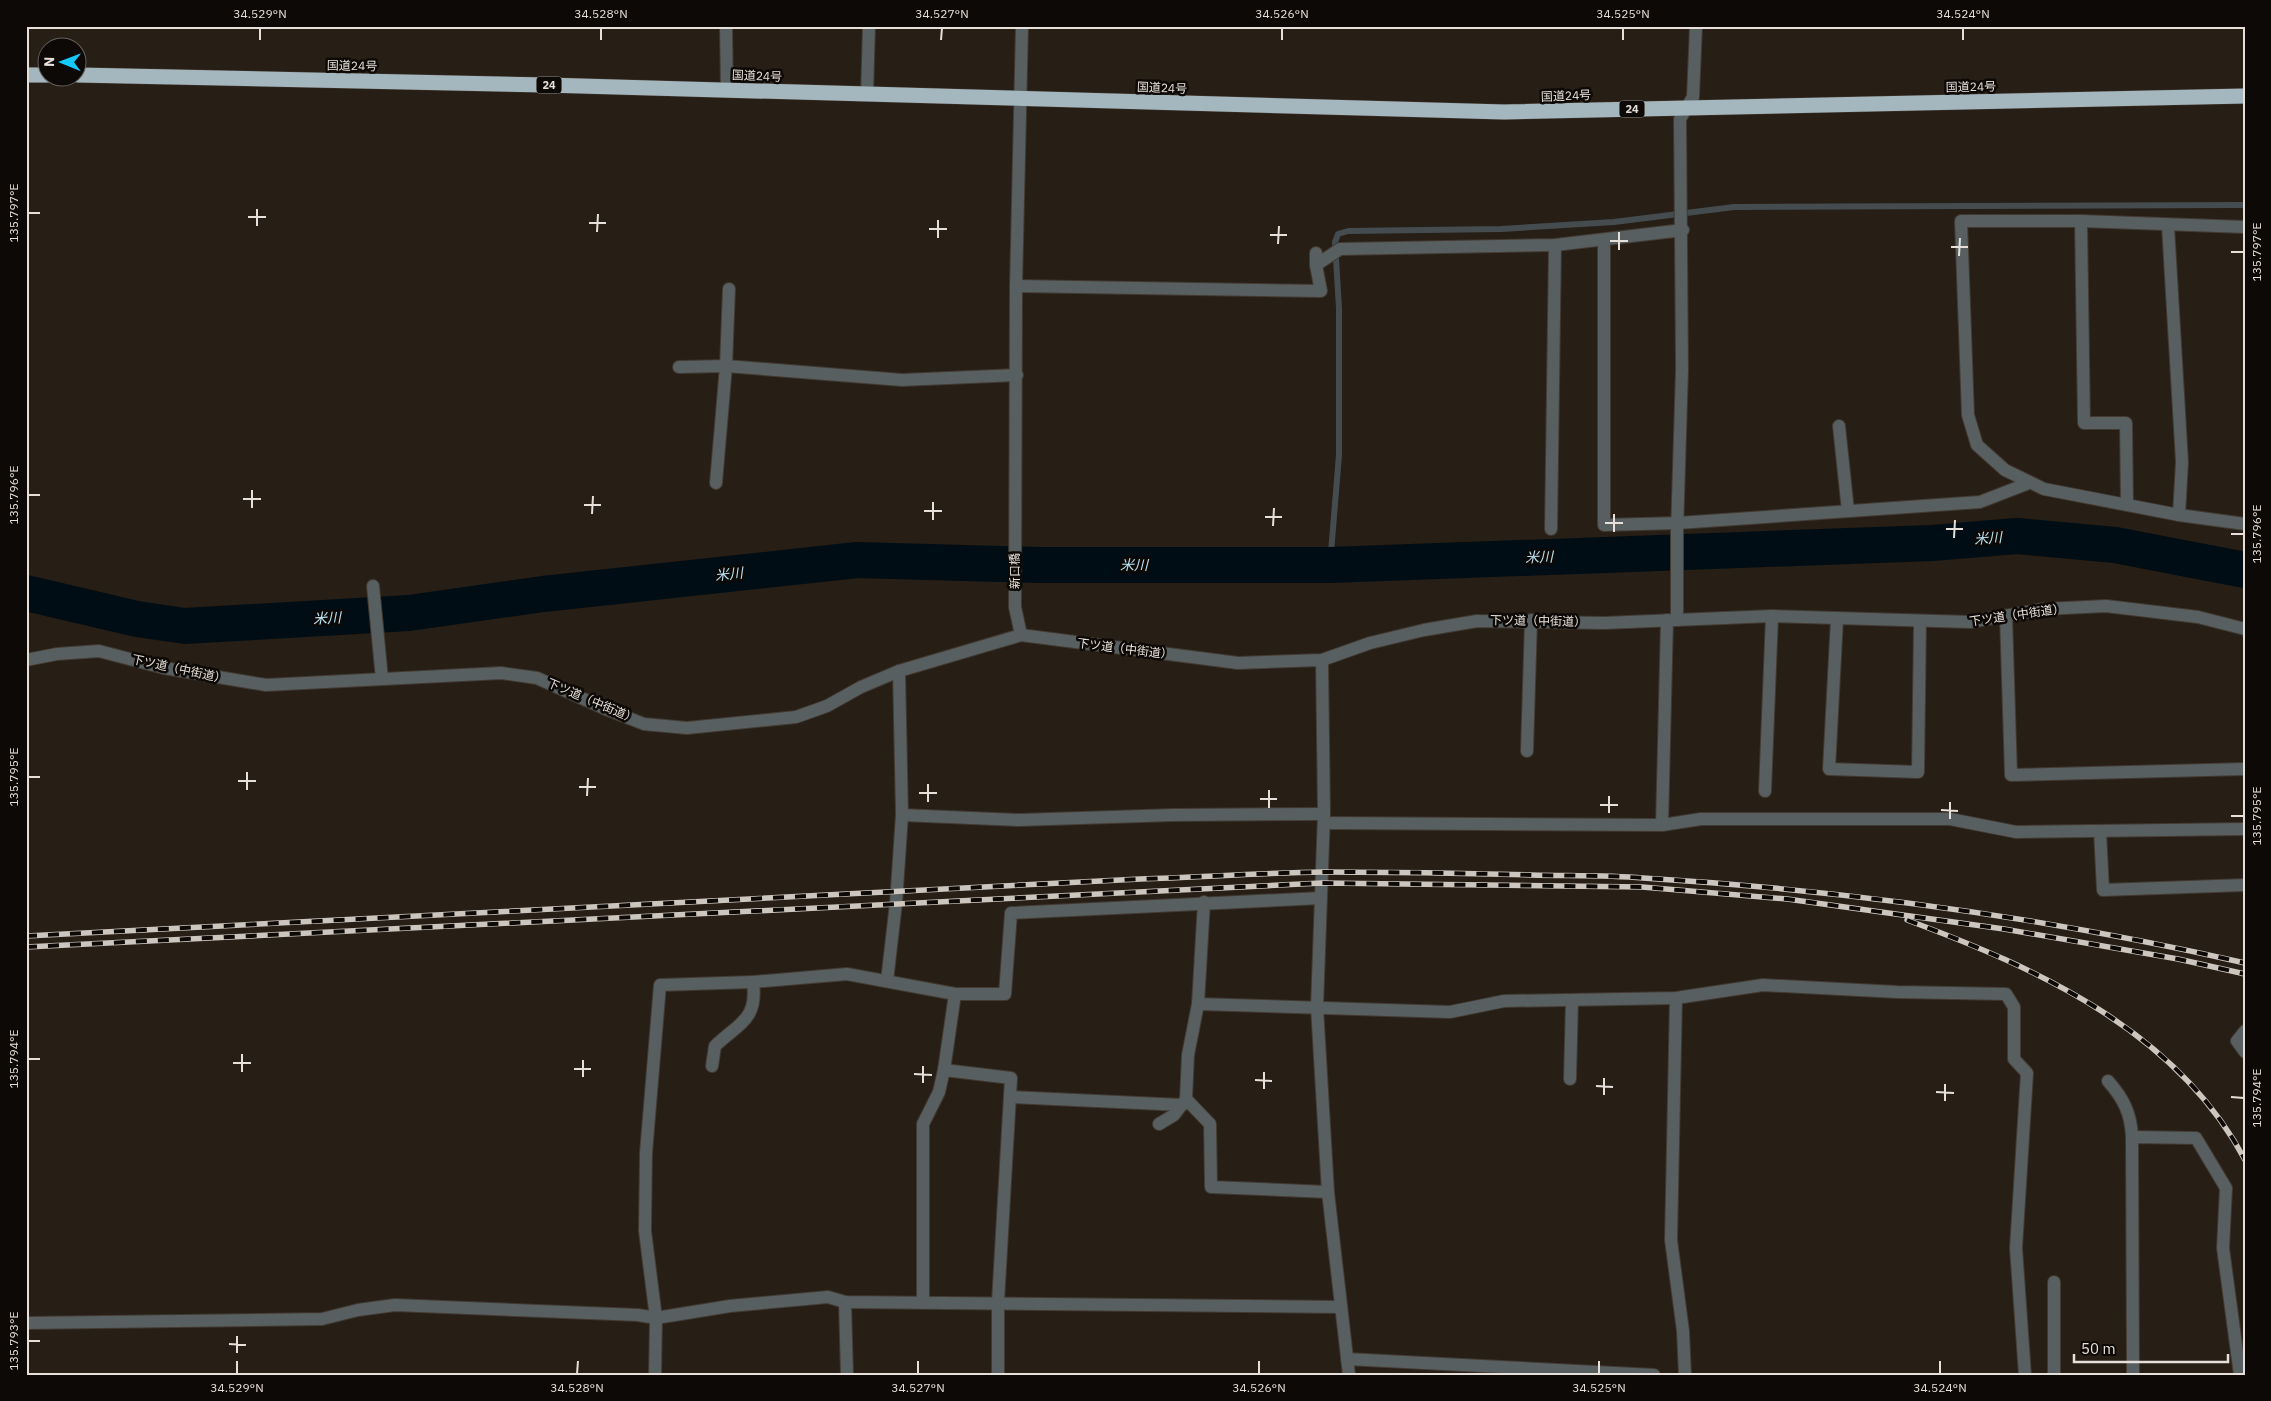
<svg xmlns="http://www.w3.org/2000/svg" width="2271" height="1401" viewBox="0 0 2271 1401" font-family="'IBM Plex Sans','Noto Sans JP',sans-serif">
	<rect width="100%" height="100%" fill="#271e15"/>
	<g fill="none" stroke-linecap="round" stroke-linejoin="round">
		<!-- stream -->
		<path stroke="#454c50" stroke-width="6" d="M 1330,565 L 1339,455 L 1339,308 L 1335,242 L 1338,234 L 1348,231 L 1501,229 L 1614,222 L 1734,207 L 2245,205"/>
		<!-- river -->
		<path stroke="#000d15" stroke-width="36" d="M 26,593 L 137,619 L 185,626 L 409,613 L 543,594 L 857,560 L 1039,565 L 1330,565 L 1932,543 L 2017,536 L 2115,545 L 2245,570"/>
		<!-- minor casing -->
		<g stroke="#423931" stroke-width="14">
			<g id="minor">
				<path d="M 726,26 L 727,90"/>
				<path d="M 867,94 L 869,26"/>
				<path d="M 2081,221 L 2084,423 L 2126,423 L 2127,504"/>
				<path d="M 2168,226 L 2182,462 L 2179,515"/>
				<path d="M 2245,227 L 2081,221 L 1961,221 L 1968,415 L 1977,445 L 2005,470 L 2044,489 L 2179,515 L 2245,524"/>
				<path d="M 1604,240 L 1604,525 L 1678,523 L 1980,502 L 2029,483"/>
				<path d="M 1316,265 L 1340,249 L 1555,245 L 1683,230"/>
				<path d="M 1016,286 L 1321,291 L 1316,265 L 1316,253"/>
				<path d="M 679,367 L 726,366 L 902,380 L 1017,375"/>
				<path d="M 1839,426 L 1848,511"/>
				<path d="M 716,483 L 726,366 L 729,289"/>
				<path d="M 1551,529 L 1555,245"/>
				<path d="M 373,586 L 382,679"/>
				<path d="M 2006,616 L 2011,775 L 2245,769"/>
				<path d="M 1837,619 L 1829,769 L 1918,772 L 1920,622"/>
				<path d="M 1677,620 L 1677,532 L 1682,369 L 1680,119 L 1693,97 L 1696,26"/>
				<path d="M 1021,635 L 1015,607 L 1016,286 L 1022,26"/>
				<path d="M 26,660 L 57,654 L 99,651 L 164,668 L 266,685 L 501,673 L 537,678 L 608,710 L 644,724 L 687,728 L 796,717 L 827,706 L 861,687 L 899,671 L 1021,635 L 1238,663 L 1322,660 L 1370,643 L 1424,630 L 1477,621 L 1604,623 L 1772,616 L 1970,622 L 2044,609 L 2106,606 L 2198,617 L 2245,629"/>
				<path d="M 1322,660 L 1324,814 L 1317,1007 L 1328,1192 L 1349,1375"/>
				<path d="M 1527,751 L 1531,620"/>
				<path d="M 1765,791 L 1772,616"/>
				<path d="M 902,815 L 1019,820 L 1173,815 L 1324,814"/>
				<path d="M 1324,823 L 1662,825 L 1701,819 L 1950,819 L 2016,832 L 2245,829"/>
				<path d="M 1662,825 L 1667,620"/>
				<path d="M 2100,831 L 2103,890 L 2245,885"/>
				<path d="M 887,981 L 896,903 L 902,815 L 899,671"/>
				<path d="M 955,994 L 1005,994 L 1011,913 L 1321,898"/>
				<path d="M 1676,998 L 1671,1240 L 1683,1331 L 1685,1375"/>
				<path d="M 1198,1004 L 1450,1012 L 1504,1001 L 1676,998 L 1763,985 L 1897,992 L 2006,994 L 2014,1007 L 2014,1059 L 2027,1073 L 2016,1248 L 2025,1375"/>
				<path d="M 2245,1031 L 2237,1041 L 2245,1052"/>
				<path d="M 712,1066 L 715,1046 C 739,1023 758,1020 753,982 L 847,974 L 955,994 L 944,1070 L 939,1092 L 923,1124 L 923,1302"/>
				<path d="M 944,1070 L 1011,1078 L 998,1302 L 998,1375"/>
				<path d="M 1570,1079 L 1572,1000"/>
				<path d="M 2108,1081 C 2124,1099 2131,1114 2132,1137"/>
				<path d="M 1011,1097 L 1182,1105"/>
				<path d="M 1186,1099 L 1210,1124 L 1211,1187 L 1328,1192"/>
				<path d="M 1159,1124 L 1174,1115 L 1186,1099 L 1188,1055 L 1198,1004 L 1204,902"/>
				<path d="M 2054,1282 L 2054,1375"/>
				<path d="M 845,1302 L 847,1375"/>
				<path d="M 26,1323 L 322,1319 L 358,1310 L 395,1305 L 638,1315 L 656,1318 L 730,1306 L 828,1297 L 845,1302 L 1340,1307"/>
				<path d="M 1347,1359 L 1654,1375"/>
				<path d="M 655,1375 L 656,1318 L 645,1231 L 646,1153 L 660,985 L 753,982"/>
				<path d="M 2133,1375 L 2132,1137 L 2196,1138 L 2226,1188 L 2223,1248 L 2240,1375"/>
			</g>
		</g>
		<!-- highway casing -->
		<g stroke="#423931" stroke-width="16">
			<g id="highway">
				<path d="M 26,75 L 48,75"/>
				<path d="M 78,75 L 546,85 L 1504,112 L 2245,96"/>
			</g>
		</g>
		<!-- minor -->
		<use href="#minor" stroke="#575f61" stroke-width="12"/>
		<!-- highway -->
		<use href="#highway" stroke="#a5b7be" stroke-width="15"/>
		<!-- rail casing -->
		<g stroke="#cdc6bf" stroke-width="5.5">
			<g id="rail">
				<path d="M 1907,920 C 2037,968 2177,1031 2245,1160"/>
				<path d="M 26,936 L 1140,879 C 1202,877 1263,873 1324,872 C 1393,872 1462,873 1531,875 C 1568,876 1606,875 1643,878 C 1844,890 2048,918 2245,963"/>
				<path d="M 26,947 L 1322,883 L 1642,887 L 1787,899 L 2004,929 L 2178,959 L 2245,974"/>
			</g>
		</g>
		<!-- rail -->
		<use href="#rail" stroke="#0d0906" stroke-width="4" stroke-dasharray="11" stroke-linecap="butt"/>
	</g>
	<!-- ticks -->
	<path fill="none" stroke="#e7e0da" stroke-width="2" d="M 260,40 L 260,28M 601,40 L 601,28M 941,40 L 942,28M 1282,40 L 1282,28M 1623,40 L 1623,28M 1963,40 L 1963,28M 28,213 L 40,213M 248,217 L 266,217M 589,223 L 606,223M 257,226 L 257,209M 929,229 L 947,229M 597,232 L 598,214M 1270,235 L 1287,235M 938,238 L 938,220M 1610,241 L 1628,241M 1278,244 L 1279,226M 1951,247 L 1968,247M 1619,250 L 1619,232M 2231,252 L 2244,252M 1959,256 L 1960,238M 28,495 L 40,495M 243,499 L 261,499M 584,505 L 601,505M 252,508 L 252,490M 924,511 L 942,511M 592,514 L 593,496M 1265,517 L 1282,517M 933,520 L 933,502M 1605,523 L 1623,523M 1273,526 L 1274,508M 1946,529 L 1963,529M 1614,532 L 1614,514M 2231,534 L 2244,534M 1954,538 L 1955,520M 28,777 L 40,777M 238,781 L 256,781M 579,787 L 596,787M 247,790 L 247,772M 919,793 L 937,793M 587,796 L 588,778M 1260,799 L 1277,799M 928,802 L 928,784M 1600,805 L 1618,805M 1269,808 L 1269,790M 1941,810 L 1958,811M 1609,813 L 1609,796M 2231,816 L 2244,816M 1950,819 L 1950,802M 28,1059 L 40,1059M 233,1063 L 251,1063M 574,1069 L 591,1069M 242,1072 L 242,1054M 914,1074 L 932,1075M 583,1077 L 583,1060M 1255,1080 L 1272,1081M 923,1083 L 923,1066M 1596,1086 L 1613,1087M 1264,1089 L 1264,1072M 1936,1092 L 1954,1093M 1604,1095 L 1604,1078M 2231,1097 L 2244,1098M 1945,1101 L 1945,1084M 28,1341 L 40,1341M 229,1344 L 246,1345M 237,1353 L 237,1336M 237,1374 L 237,1361M 577,1374 L 578,1361M 918,1374 L 918,1361M 1259,1374 L 1259,1361M 1599,1374 L 1599,1361M 1940,1374 L 1940,1361"/>
	<g text-anchor="middle" stroke-width="5" stroke-linejoin="round" paint-order="stroke">
		<!-- shield labels -->
		<g fill="#0d0906" stroke="#a6a09a" stroke-width="1">
			<rect x="536.5" y="76.5" width="25" height="17" rx="4"/>
			<rect x="1619.5" y="100.5" width="25" height="17" rx="4"/>
		</g>
		<g font-size="11" font-weight="bold" fill="#e7e0da">
			<text x="549" y="89">24</text>
			<text x="1632" y="113">24</text>
		</g>
		<!-- street labels -->
		<g font-size="12" fill="#e7e0da" stroke="#0d0906">
			<text transform="translate(352 66) rotate(1)" y="4">国道24号</text>
			<text transform="translate(757 76) rotate(2)" y="4">国道24号</text>
			<text transform="translate(1971 87) rotate(-1)" y="4">国道24号</text>
			<text transform="translate(1162 88) rotate(2)" y="4">国道24号</text>
			<text transform="translate(1566 96) rotate(-2)" y="4">国道24号</text>
			<text transform="translate(1015 571) rotate(-90)" y="4">新口橋</text>
			<text transform="translate(2017 615) rotate(-8)" y="4">下ツ道（中街道）</text>
			<text transform="translate(1538 621) rotate(1)" y="4">下ツ道（中街道）</text>
			<text transform="translate(1125 649) rotate(7)" y="4">下ツ道（中街道）</text>
			<text transform="translate(179 669) rotate(12)" y="4">下ツ道（中街道）</text>
			<text transform="translate(592 701) rotate(23)" y="4">下ツ道（中街道）</text>
		</g>
		<!-- water labels -->
		<g font-size="14" font-style="italic" fill="#b9e3f4" stroke="#0d0906">
			<text transform="translate(1988 538) rotate(-4)" y="5">米川</text>
			<text transform="translate(1539 557) rotate(-2)" y="5">米川</text>
			<text x="1134" y="570">米川</text>
			<text transform="translate(729 574) rotate(-6)" y="5">米川</text>
			<text transform="translate(327 618) rotate(-3)" y="5">米川</text>
		</g>
	</g>
	<!-- border -->
	<rect width="2271" height="1401" fill="none" stroke="#0d0906" stroke-width="55"/>
	<!-- north arrow -->
	<g transform="translate(62 62) rotate(271)"><circle r="24" fill="#0d0906" stroke="#645f5b"/>
	<path d="M0-4L9 19L0 12L-9 19Z" fill="#15cafb"/>
	<text y="-8" font-size="14" font-weight="bold" text-anchor="middle" fill="#e7e0da">N</text>
	</g>
	<!-- scale -->
	<path d="M2074 1354v8h154v-8" fill="none" stroke="#e7e0da" stroke-width="2.5"/>
	<text x="2081" y="1354" font-size="15" fill="#e7e0da" stroke="#0d0906" stroke-width="4" paint-order="stroke">50 m</text>
	<rect x="28" y="28" width="2216" height="1346" fill="none" stroke="#e7e0da" stroke-width="2"/>
	<g font-size="12" text-anchor="middle" fill="#e7e0da">
		<text x="260" y="18">34.529°N</text>
		<text x="601" y="18">34.528°N</text>
		<text x="942" y="18">34.527°N</text>
		<text x="1282" y="18">34.526°N</text>
		<text x="1623" y="18">34.525°N</text>
		<text x="1963" y="18">34.524°N</text>
		<text transform="translate(14 213) rotate(-90)" y="4">135.797°E</text>
		<text transform="translate(2257 252) rotate(-90)" y="4">135.797°E</text>
		<text transform="translate(14 495) rotate(-90)" y="4">135.796°E</text>
		<text transform="translate(2257 534) rotate(-90)" y="4">135.796°E</text>
		<text transform="translate(14 777) rotate(-90)" y="4">135.795°E</text>
		<text transform="translate(2257 816) rotate(-90)" y="4">135.795°E</text>
		<text transform="translate(14 1059) rotate(-90)" y="4">135.794°E</text>
		<text transform="translate(2257 1098) rotate(-90)" y="4">135.794°E</text>
		<text transform="translate(14 1341) rotate(-90)" y="4">135.793°E</text>
		<text x="237" y="1392">34.529°N</text>
		<text x="577" y="1392">34.528°N</text>
		<text x="918" y="1392">34.527°N</text>
		<text x="1259" y="1392">34.526°N</text>
		<text x="1599" y="1392">34.525°N</text>
		<text x="1940" y="1392">34.524°N</text>
	</g>
</svg>
